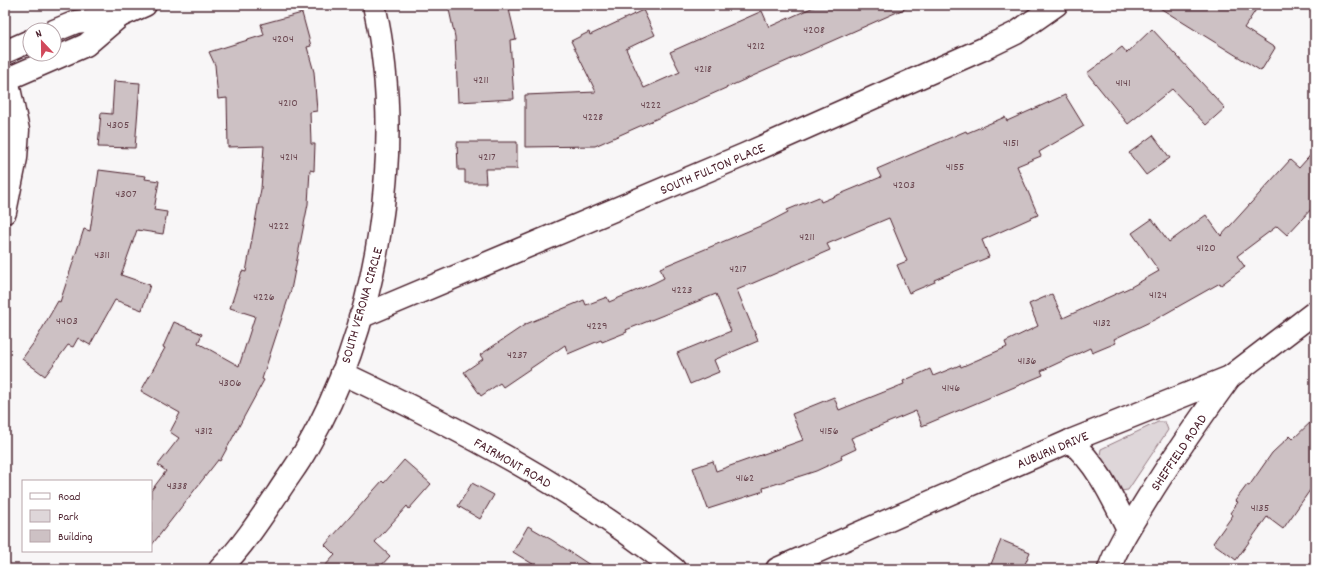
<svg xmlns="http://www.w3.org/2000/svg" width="1320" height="574" viewBox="0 0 1320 574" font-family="Dekko,sans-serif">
	<rect width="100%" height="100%" fill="#f8f6f7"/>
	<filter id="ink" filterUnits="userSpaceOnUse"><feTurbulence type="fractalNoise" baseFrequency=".025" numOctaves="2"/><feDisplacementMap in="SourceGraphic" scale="8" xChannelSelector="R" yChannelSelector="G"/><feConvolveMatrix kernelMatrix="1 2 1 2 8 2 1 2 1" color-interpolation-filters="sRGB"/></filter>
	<g filter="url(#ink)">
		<!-- green -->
		<path fill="#ded6d9" stroke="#947a82" d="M 1158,422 L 1165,422 L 1168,430 L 1128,490 L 1121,491 C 1112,479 1097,465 1101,449 Z"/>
		<!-- building -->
		<g fill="#cdc1c4" stroke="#4a1f2b">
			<path d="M 448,5 L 508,5 L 516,39 L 510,40 L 514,99 L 458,102 L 455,37 Z"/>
			<path d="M 818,5 L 913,5 L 595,146 L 525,147 L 525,95 L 596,92 L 571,41 L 589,32 L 590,35 L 643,10 L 655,35 L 626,49 L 644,88 L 680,72 L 670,52 L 762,11 L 769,27 Z"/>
			<path d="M 1155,5 L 1259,5 L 1244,28 L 1275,48 L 1261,71 Z"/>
			<path d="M 302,13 L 311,46 L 307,47 L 314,72 L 317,111 L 310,112 L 311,144 L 315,144 L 314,171 L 310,170 L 308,204 L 291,290 L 262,379 L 264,380 L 238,428 L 220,461 L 218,460 L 151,546 L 151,491 L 166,471 L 158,465 L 179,438 L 170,432 L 180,413 L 141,391 L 165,348 L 163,347 L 174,322 L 202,334 L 198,343 L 239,366 L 255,316 L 230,308 L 242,271 L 246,272 L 261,189 L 264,146 L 228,147 L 227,98 L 218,99 L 215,65 L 209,52 L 264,35 L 261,24 Z"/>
			<path d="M 1152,29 L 1225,108 L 1206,125 L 1172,89 L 1128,124 L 1087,73 L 1122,47 L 1127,53 Z"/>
			<path d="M 114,81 L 140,83 L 135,148 L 98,147 L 101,113 L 112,114 Z"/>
			<path d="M 1065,95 L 1084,126 L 1039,152 L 1041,156 L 1017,166 L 1038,215 L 982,240 L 989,257 L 934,280 L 935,282 L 909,293 L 897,265 L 907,261 L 889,218 L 827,244 L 830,250 L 737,290 L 758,341 L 714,360 L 719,372 L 690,384 L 677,353 L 731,331 L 716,294 L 626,330 L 627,332 L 602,342 L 601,340 L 568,354 L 565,345 L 503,387 L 500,383 L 481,396 L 464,372 L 483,359 L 480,355 L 526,324 L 584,300 L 586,305 L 607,297 L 609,302 L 654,283 L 664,278 L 660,268 L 765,224 L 788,212 L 787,210 L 819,197 L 821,202 L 881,177 L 877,169 L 966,131 L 967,133 L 1005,117 L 1007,121 Z"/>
			<path d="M 1153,135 L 1170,158 L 1146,175 L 1129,153 Z"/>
			<path d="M 457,142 L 517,142 L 517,169 L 485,169 L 486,183 L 465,183 L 465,170 L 458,170 Z"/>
			<path d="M 1315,150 L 1315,205 L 1287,235 L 1277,226 L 1237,256 L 1245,267 L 1221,285 L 1220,283 L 1156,319 L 1114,339 L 1116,343 L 1092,353 L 1090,348 L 1041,371 L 1043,375 L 922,426 L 916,411 L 851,438 L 856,449 L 841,456 L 842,459 L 816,471 L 763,488 L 764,491 L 708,509 L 693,468 L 713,461 L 716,471 L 803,440 L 792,414 L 834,397 L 839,410 L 904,384 L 903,381 L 930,369 L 933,376 L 960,365 L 961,367 L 1007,347 L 1005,342 L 1038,326 L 1029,304 L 1052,294 L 1063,318 L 1131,287 L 1159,271 L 1132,233 L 1152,219 L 1169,242 L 1206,215 L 1221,236 L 1290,160 L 1299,168 Z"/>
			<path d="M 99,170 L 146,176 L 145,179 L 159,181 L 154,210 L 167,212 L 163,234 L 137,230 L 121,275 L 150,285 L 142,310 L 115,300 L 90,345 L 78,338 L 73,347 L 68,345 L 45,376 L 22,359 L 35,341 L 58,301 L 60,302 L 84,229 L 90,231 Z"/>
			<path d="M 1315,418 L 1315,483 L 1283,529 L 1267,517 L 1236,560 L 1213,543 L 1233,515 L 1230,513 L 1238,502 L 1235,501 L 1247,485 L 1249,486 L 1272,453 L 1290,436 L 1293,439 Z"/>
			<path d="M 404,460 L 431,484 L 409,509 L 407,506 L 375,542 L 390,556 L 378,569 L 322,569 L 335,555 L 325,545 L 382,481 L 384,483 Z"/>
			<path d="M 472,483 L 494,495 L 480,519 L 458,506 Z"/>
			<path d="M 528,526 L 552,540 L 596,569 L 541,569 L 513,552 Z"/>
			<path d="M 1001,540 L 1030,552 L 1023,569 L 989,569 Z"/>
		</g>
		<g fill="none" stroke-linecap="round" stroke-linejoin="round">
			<!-- minor casing -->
			<g stroke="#4a1f2b" stroke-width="25">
				<g id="minor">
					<path d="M 54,31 L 76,22 L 120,16 L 145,5"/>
					<path d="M 5,52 L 30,41"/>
					<path d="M 5,80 L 9,88 L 18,130 L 16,158 L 5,212"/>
					<path d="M 5,80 L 86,45 L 120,16"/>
					<path d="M 360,317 L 744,155 L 983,49 L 1016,33 L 1056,5"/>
					<path d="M 342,373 C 458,428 574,488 674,569"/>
					<path d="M 1070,441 C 1098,465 1112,497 1128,529"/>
					<path d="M 220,569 C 242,547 261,518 279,491 C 288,477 299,463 307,448 C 379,323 406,146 374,5"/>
					<path d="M 777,569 L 1070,441 L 1230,377 L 1315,312"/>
					<path d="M 1109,569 C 1118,544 1133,522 1147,499 C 1173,457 1201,417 1230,377"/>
				</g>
			</g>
			<!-- minor -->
			<use href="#minor" stroke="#fff" stroke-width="22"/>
		</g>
	</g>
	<g text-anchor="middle" stroke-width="3" stroke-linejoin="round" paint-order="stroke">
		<!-- number labels -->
		<g font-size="12" fill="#6b4851">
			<text x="814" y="33">4208</text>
			<text x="283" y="42">4204</text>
			<text x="756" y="49">4212</text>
			<text x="703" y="72">4218</text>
			<text x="481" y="83">4211</text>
			<text x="1123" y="86">4141</text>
			<text x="288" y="106">4210</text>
			<text x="651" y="108">4222</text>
			<text x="593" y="120">4228</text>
			<text x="118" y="128">4305</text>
			<text x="1011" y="146">4151</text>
			<text x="289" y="160">4214</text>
			<text x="487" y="160">4217</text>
			<text x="955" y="170">4155</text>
			<text x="904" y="188">4203</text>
			<text x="126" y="197">4307</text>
			<text x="279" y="229">4222</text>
			<text x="807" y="240">4211</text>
			<text x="1206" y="251">4120</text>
			<text x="102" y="258">4311</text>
			<text x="738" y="272">4217</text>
			<text x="682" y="293">4223</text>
			<text x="1158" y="298">4124</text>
			<text x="264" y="300">4226</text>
			<text x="67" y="324">4403</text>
			<text x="1102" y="326">4132</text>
			<text x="597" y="329">4229</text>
			<text x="517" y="358">4237</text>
			<text x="1027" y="364">4136</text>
			<text x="230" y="386">4306</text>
			<text x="951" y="391">4146</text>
			<text x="204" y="434">4312</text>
			<text x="829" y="434">4156</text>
			<text x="745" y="481">4162</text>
			<text x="177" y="489">4338</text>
			<text x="1260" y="511">4135</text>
		</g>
		<!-- street labels -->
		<g font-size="14" fill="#4a1f2b" stroke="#fff">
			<text transform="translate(712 168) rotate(-23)" y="5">SOUTH FULTON PLACE</text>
			<text transform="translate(361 305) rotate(-74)" y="5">SOUTH VERONA CIRCLE</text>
			<text transform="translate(1052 449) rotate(-23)" y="5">AUBURN DRIVE</text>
			<text transform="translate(1178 452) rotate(-56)" y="5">SHEFFIELD ROAD</text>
			<text transform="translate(513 462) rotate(30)" y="5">FAIRMONT ROAD</text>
		</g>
	</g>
	<!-- margin -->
	<rect width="1320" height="574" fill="none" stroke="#fff" stroke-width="20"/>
	<rect x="10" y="10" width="1300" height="554" fill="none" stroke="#4a1f2b" stroke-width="1.5" filter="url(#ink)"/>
	<!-- legend -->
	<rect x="22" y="480" width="130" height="72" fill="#ffffff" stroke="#b7a5aa"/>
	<rect x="30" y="493" width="20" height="6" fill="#ffffff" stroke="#b7a5aa"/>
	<text x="58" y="500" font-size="12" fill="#4a1f2b">Road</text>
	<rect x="30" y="510" width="20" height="12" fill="#ded6d9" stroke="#b7a5aa"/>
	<text x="58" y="520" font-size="12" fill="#4a1f2b">Park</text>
	<rect x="30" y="530" width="20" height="12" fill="#cdc1c4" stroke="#b7a5aa"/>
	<text x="58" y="540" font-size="12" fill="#4a1f2b">Building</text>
	<!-- north arrow -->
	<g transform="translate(42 42) rotate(338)"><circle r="19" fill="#ffffff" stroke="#b7a5aa"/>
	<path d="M0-3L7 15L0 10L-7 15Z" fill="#d1495b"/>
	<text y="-6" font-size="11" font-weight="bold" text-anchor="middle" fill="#4a1f2b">N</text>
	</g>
</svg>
